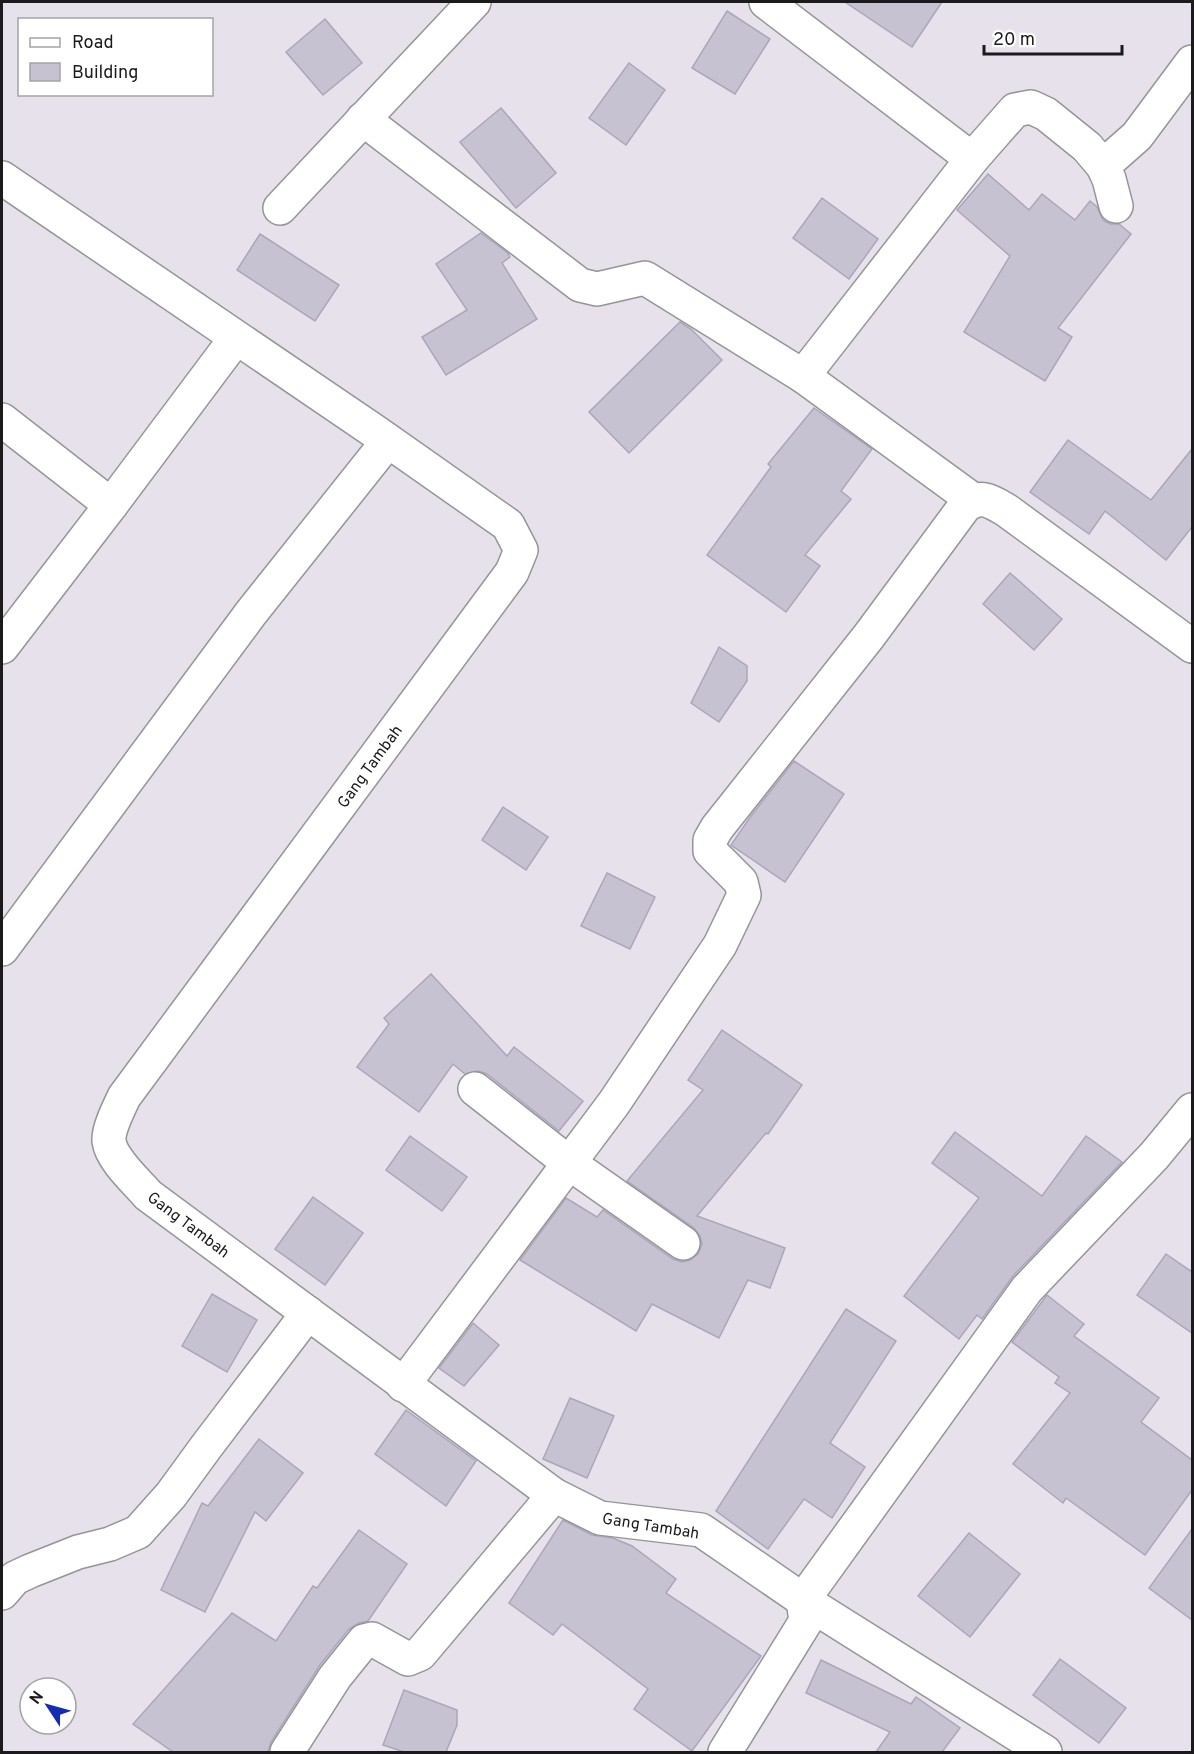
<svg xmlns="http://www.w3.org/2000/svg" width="1194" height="1754" viewBox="0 0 1194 1754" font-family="Overpass,sans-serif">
	<rect width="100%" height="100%" fill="#e7e1eb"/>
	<!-- building -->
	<g fill="#c7c2d1" stroke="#aca5bb" stroke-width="1.5">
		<path d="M 845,2 L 942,2 L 912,47 Z"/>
		<path d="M 727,11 L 770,39 L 735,94 L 692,68 Z"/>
		<path d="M 325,19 L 362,63 L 323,95 L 286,52 Z"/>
		<path d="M 629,63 L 665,90 L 626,145 L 589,118 Z"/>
		<path d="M 501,108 L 556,173 L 516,208 L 460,142 Z"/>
		<path d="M 988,174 L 1029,210 L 1042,194 L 1075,220 L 1090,201 L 1097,207 L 1103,220 L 1110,224 L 1119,224 L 1131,234 L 1058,328 L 1072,337 L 1045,381 L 964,332 L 1010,256 L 957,210 Z"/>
		<path d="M 822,198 L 878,239 L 849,279 L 793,238 Z"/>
		<path d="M 481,233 L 508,253 L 510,257 L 502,263 L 537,319 L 446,375 L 422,337 L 467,310 L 436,264 Z"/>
		<path d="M 260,234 L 339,285 L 315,321 L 237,270 Z"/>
		<path d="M 680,322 L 691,329 L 722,360 L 629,453 L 589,412 Z"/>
		<path d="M 814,408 L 872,449 L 841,491 L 851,499 L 805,555 L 820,566 L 786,612 L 707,555 L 771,467 L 768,464 Z"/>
		<path d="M 1068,440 L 1151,500 L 1192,449 L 1192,527 L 1166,560 L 1105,511 L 1089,534 L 1030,492 Z"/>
		<path d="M 1010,573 L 1062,619 L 1034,650 L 983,604 Z"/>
		<path d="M 719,647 L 747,666 L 747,681 L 719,722 L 691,703 Z"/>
		<path d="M 794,761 L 844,794 L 785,882 L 731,845 L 751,816 Z"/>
		<path d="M 503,807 L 548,837 L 526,870 L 482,840 Z"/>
		<path d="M 607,873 L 655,897 L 630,949 L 581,926 Z"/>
		<path d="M 431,974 L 507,1056 L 514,1047 L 583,1101 L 559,1131 L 487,1074 L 478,1071 L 465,1074 L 453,1064 L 419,1112 L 357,1067 L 389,1024 L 384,1018 Z"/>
		<path d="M 722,1030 L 802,1085 L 768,1134 L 766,1133 L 697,1216 L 785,1248 L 770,1288 L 748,1280 L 719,1338 L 652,1304 L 636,1331 L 520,1260 L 566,1198 L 597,1217 L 603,1210 L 673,1259 L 682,1262 L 690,1260 L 698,1254 L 702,1244 L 700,1236 L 694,1228 L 627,1181 L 703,1090 L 688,1080 Z"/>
		<path d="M 955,1132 L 1042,1196 L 1086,1136 L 1122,1162 L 1013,1276 L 982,1319 L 977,1315 L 959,1339 L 904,1296 L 979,1198 L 932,1163 Z"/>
		<path d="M 410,1136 L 467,1177 L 442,1211 L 386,1170 Z"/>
		<path d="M 313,1197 L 363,1233 L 325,1285 L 275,1249 Z"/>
		<path d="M 1166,1254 L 1192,1272 L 1192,1333 L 1137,1295 Z"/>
		<path d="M 212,1294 L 257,1320 L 227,1372 L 182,1346 Z"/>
		<path d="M 1047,1295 L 1084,1324 L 1074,1336 L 1159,1398 L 1141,1422 L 1192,1460 L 1192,1490 L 1145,1555 L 1066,1498 L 1063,1503 L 1013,1464 L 1070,1393 L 1055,1383 L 1059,1377 L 1012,1342 Z"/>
		<path d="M 846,1309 L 896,1341 L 830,1443 L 865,1467 L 832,1518 L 804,1499 L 768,1549 L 716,1511 Z"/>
		<path d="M 473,1323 L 499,1345 L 464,1386 L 439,1368 Z"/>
		<path d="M 570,1398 L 614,1416 L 587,1478 L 543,1459 Z"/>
		<path d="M 406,1410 L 476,1461 L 446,1506 L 375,1454 Z"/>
		<path d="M 259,1439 L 303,1473 L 266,1521 L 255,1512 L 205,1612 L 161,1590 L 202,1503 L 208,1506 Z"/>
		<path d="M 563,1520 L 592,1535 L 613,1538 L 632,1546 L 676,1579 L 666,1593 L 761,1656 L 692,1751 L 634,1709 L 648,1689 L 562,1624 L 553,1635 L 509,1603 Z"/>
		<path d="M 1192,1529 L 1192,1620 L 1149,1588 Z"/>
		<path d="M 359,1530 L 407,1564 L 368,1621 L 359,1623 L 349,1629 L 320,1665 L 271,1742 L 268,1752 L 173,1752 L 133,1724 L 232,1613 L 276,1641 L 313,1586 L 317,1588 Z"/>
		<path d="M 969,1533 L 1020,1574 L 970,1637 L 918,1596 Z"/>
		<path d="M 1060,1659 L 1126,1708 L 1099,1743 L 1033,1695 Z"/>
		<path d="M 821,1660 L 911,1704 L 916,1697 L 960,1728 L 942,1752 L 876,1752 L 890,1732 L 806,1693 Z"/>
		<path d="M 404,1690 L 457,1710 L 457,1725 L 446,1752 L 404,1752 L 383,1745 Z"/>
	</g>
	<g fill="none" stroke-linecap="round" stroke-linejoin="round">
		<!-- minor casing -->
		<g stroke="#959595" stroke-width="36">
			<g id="minor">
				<path d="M 766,2 L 972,159 L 803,376"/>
				<path d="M 363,119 L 580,285 L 597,289 L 645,278 L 803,376 L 973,500"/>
				<path d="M 972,159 L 1015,110 L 1031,107 L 1046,114 L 1087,147 L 1103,166 L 1109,179 L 1116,206"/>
				<path d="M 1103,166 L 1137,136 L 1192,62"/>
				<path d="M 2,178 L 377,433 L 508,525 L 521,550 L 512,572 L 124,1097 C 119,1108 108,1129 109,1141 C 111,1159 137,1182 148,1195 L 554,1495 L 600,1518 L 701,1530 L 803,1600 L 1045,1752"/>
				<path d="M 280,208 L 474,2"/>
				<path d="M 2,420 L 111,505 L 236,338"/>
				<path d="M 2,647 L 111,505"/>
				<path d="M 2,949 L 251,613 L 388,441"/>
				<path d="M 475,1089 L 569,1163 L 683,1243"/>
				<path d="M 403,1385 L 614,1103 L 720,945 L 744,895 L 741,882 L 710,851 L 710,840 L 717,828 L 869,636 L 965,506 C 981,494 991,501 1006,510 L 1192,646"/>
				<path d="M 2,1593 L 15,1578 L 30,1571 L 78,1552 L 110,1544 L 138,1532 L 171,1495 L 206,1447 L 308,1313"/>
				<path d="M 287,1752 L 335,1677 L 364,1641 L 372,1639 L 408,1659 L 420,1654 L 554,1495"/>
				<path d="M 725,1752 L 806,1621 L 803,1600 L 1027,1289 L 1154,1156 L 1192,1110"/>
			</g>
		</g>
		<!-- minor -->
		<use href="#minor" stroke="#fff" stroke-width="33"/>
	</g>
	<g text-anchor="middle" stroke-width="6" stroke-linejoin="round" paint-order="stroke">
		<!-- street labels -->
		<g font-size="16" fill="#1b1b1b" stroke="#fff">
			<text transform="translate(369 766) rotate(-54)" y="6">Gang Tambah</text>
			<text transform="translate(189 1224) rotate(37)" y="6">Gang Tambah</text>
			<text transform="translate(651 1525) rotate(9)" y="6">Gang Tambah</text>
		</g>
	</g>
	<!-- border -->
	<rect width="1194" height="1754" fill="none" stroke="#1b1b1b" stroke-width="6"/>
	<!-- legend -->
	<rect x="18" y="18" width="195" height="78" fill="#ffffff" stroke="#a4a4a4" stroke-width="1.5"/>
	<rect x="30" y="38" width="30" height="9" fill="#ffffff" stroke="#a4a4a4" stroke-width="1.5"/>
	<text x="72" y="48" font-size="18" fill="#1b1b1b">Road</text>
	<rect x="30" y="63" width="30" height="18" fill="#c7c2d1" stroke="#a4a4a4" stroke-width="1.5"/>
	<text x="72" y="78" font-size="18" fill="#1b1b1b">Building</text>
	<!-- north arrow -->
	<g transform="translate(48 1706) rotate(306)"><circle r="28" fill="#ffffff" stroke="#a4a4a4" stroke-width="1.5"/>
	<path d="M0-4.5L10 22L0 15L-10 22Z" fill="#142cb2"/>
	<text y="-9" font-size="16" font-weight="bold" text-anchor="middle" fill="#1b1b1b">N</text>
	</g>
	<!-- scale -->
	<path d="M984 45v9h138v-9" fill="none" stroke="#1b1b1b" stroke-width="3"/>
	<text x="993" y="45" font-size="18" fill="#1b1b1b" stroke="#ffffff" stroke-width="4.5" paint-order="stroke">20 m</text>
</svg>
